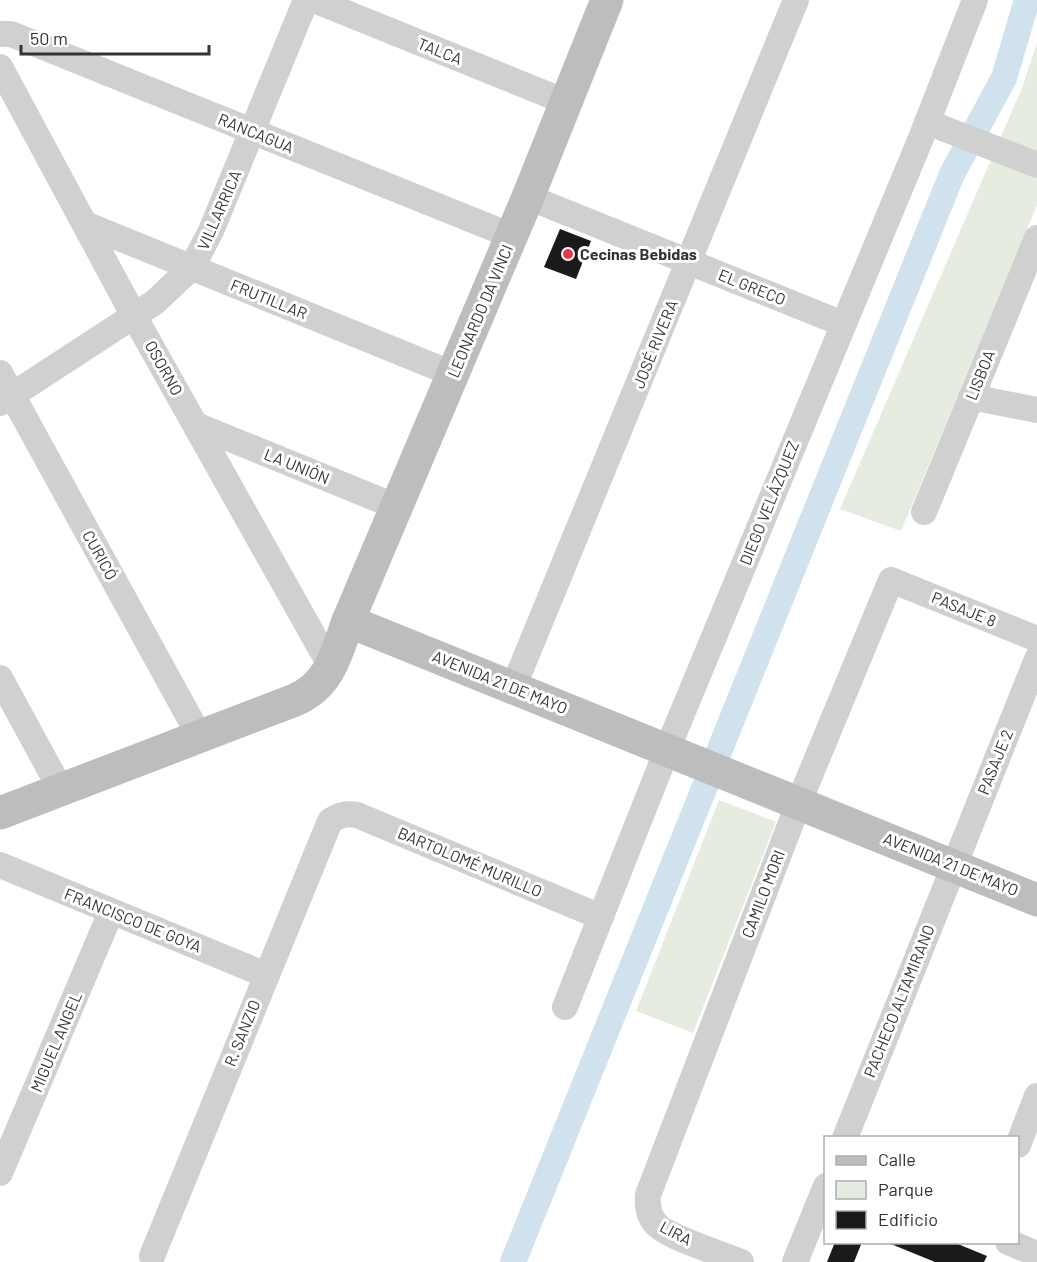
<svg xmlns="http://www.w3.org/2000/svg" width="1037" height="1262" viewBox="0 0 1037 1262" font-family="Barlow,sans-serif">
	<rect width="100%" height="100%" fill="#fff"/>
	<!-- green -->
	<g fill="#e6ecdf">
		<path d="M 1037,43 L 1037,205 L 901,531 L 840,509 L 1022,88 Z"/>
		<path d="M 719,800 L 776,822 L 693,1033 L 636,1011 Z"/>
	</g>
	<g fill="none" stroke-linecap="round" stroke-linejoin="round">
		<!-- canal -->
		<path stroke="#cfe2ee" stroke-width="26" d="M 513,1262 L 952,174 L 1004,78 L 1027,0"/>
	</g>
	<!-- building -->
	<g fill="#1a1a1a">
		<path d="M 560,229 L 591,241 L 576,279 L 544,267 Z"/>
		<path d="M 835,1242 L 862,1242 L 854,1262 L 827,1262 Z"/>
		<path d="M 886,1242 L 953,1242 L 987,1256 L 984,1262 L 935,1262 Z"/>
	</g>
	<g fill="none" stroke-linecap="round" stroke-linejoin="round">
		<!-- street -->
		<g stroke="#d0d0d0" stroke-width="26">
			<path d="M 314,0 L 566,102"/>
			<path d="M 0,34 L 11,34 L 512,236"/>
			<path d="M 0,67 L 134,316 L 331,667"/>
			<path d="M 927,122 L 1037,165"/>
			<path d="M 528,197 L 843,324"/>
			<path d="M 85,224 L 453,374"/>
			<path d="M 0,373 L 200,737"/>
			<path d="M 971,397 L 1037,410"/>
			<path d="M 0,403 L 155,302 L 192,267 L 211,231 L 306,0"/>
			<path d="M 196,425 L 397,507"/>
			<path d="M 924,512 L 1037,238"/>
			<path d="M 0,678 L 61,790"/>
			<path d="M 513,688 L 796,0"/>
			<path d="M 0,865 L 266,975"/>
			<path d="M 565,1007 L 667,750 L 921,138 L 975,0"/>
			<path d="M 845,1138 L 1037,659"/>
			<path d="M 1018,1145 L 1037,1096"/>
			<path d="M 0,1173 L 111,912"/>
			<path d="M 1008,1242 L 1037,1254"/>
			<path d="M 152,1256 L 330,821 C 340,815 346,813 357,815 L 601,917"/>
			<path d="M 741,1262 C 722,1254 671,1238 658,1226 C 649,1218 647,1207 648,1195 L 799,802 L 891,580 L 1037,639"/>
			<path d="M 795,1262 L 826,1186"/>
		</g>
		<!-- secondary -->
		<g stroke="#bdbdbd" stroke-width="33">
			<path d="M 348,621 L 1037,900"/>
			<path d="M 0,813 L 295,700 C 330,685 336,654 348,621 L 528,197 L 607,0"/>
		</g>
	</g>
	<!-- markers -->
	<circle fill="#e63946" stroke="#fff" stroke-width="2" cx="568" cy="254" r="6"/>
	<g text-anchor="middle" stroke-width="6" stroke-linejoin="round" paint-order="stroke">
		<!-- street labels -->
		<g font-size="16" fill="#333" stroke="#fff">
			<text transform="translate(440 51) rotate(22)" y="6">TALCA</text>
			<text transform="translate(256 133) rotate(22)" y="6">RANCAGUA</text>
			<text transform="translate(219 210) rotate(-66)" y="6">VILLARRICA</text>
			<text transform="translate(752 287) rotate(22)" y="6">EL GRECO</text>
			<text transform="translate(269 299) rotate(22)" y="6">FRUTILLAR</text>
			<text transform="translate(480 311) rotate(-67)" y="6">LEONARDO DA VINCI</text>
			<text transform="translate(655 344) rotate(-68)" y="6">JOSÉ RIVERA</text>
			<text transform="translate(164 368) rotate(61)" y="6">OSORNO</text>
			<text transform="translate(980 375) rotate(-68)" y="6">LISBOA</text>
			<text transform="translate(297 466) rotate(22)" y="6">LA UNIÓN</text>
			<text transform="translate(769 503) rotate(-68)" y="6">DIEGO VELÁZQUEZ</text>
			<text transform="translate(100 555) rotate(61)" y="6">CURICÓ</text>
			<text transform="translate(964 609) rotate(22)" y="6">PASAJE 8</text>
			<text transform="translate(500 682) rotate(22)" y="6">AVENIDA 21 DE MAYO</text>
			<text transform="translate(995 762) rotate(-68)" y="6">PASAJE 2</text>
			<text transform="translate(470 862) rotate(23)" y="6">BARTOLOMÉ MURILLO</text>
			<text transform="translate(951 864) rotate(22)" y="6">AVENIDA 21 DE MAYO</text>
			<text transform="translate(763 894) rotate(-69)" y="6">CAMILO MORI</text>
			<text transform="translate(133 920) rotate(22)" y="6">FRANCISCO DE GOYA</text>
			<text transform="translate(899 1001) rotate(-68)" y="6">PACHECO ALTAMIRANO</text>
			<text transform="translate(242 1033) rotate(-68)" y="6">R. SANZIO</text>
			<text transform="translate(56 1042) rotate(-67)" y="6">MIGUEL ANGEL</text>
			<text transform="translate(676 1233) rotate(28)" y="6">LIRA</text>
		</g>
		<!-- poi labels -->
		<g font-size="16" font-weight="bold" fill="#333" stroke="#fff" text-anchor="start">
			<text x="580" y="260">Cecinas Bebidas</text>
		</g>
	</g>
	<!-- legend -->
	<rect x="824" y="1136" width="195" height="108" fill="#ffffff" stroke="#adadad" stroke-width="1.5"/>
	<rect x="836" y="1156" width="30" height="9" fill="#bdbdbd" stroke="#adadad" stroke-width="1.5"/>
	<text x="878" y="1166" font-size="18" fill="#333333">Calle</text>
	<rect x="836" y="1181" width="30" height="18" fill="#e6ecdf" stroke="#adadad" stroke-width="1.5"/>
	<text x="878" y="1196" font-size="18" fill="#333333">Parque</text>
	<rect x="836" y="1211" width="30" height="18" fill="#1a1a1a" stroke="#adadad" stroke-width="1.5"/>
	<text x="878" y="1226" font-size="18" fill="#333333">Edificio</text>
	<!-- scale -->
	<path d="M21 45v9h188v-9" fill="none" stroke="#333333" stroke-width="3"/>
	<text x="30" y="45" font-size="18" fill="#333333" stroke="#ffffff" stroke-width="4.5" paint-order="stroke">50 m</text>
</svg>
